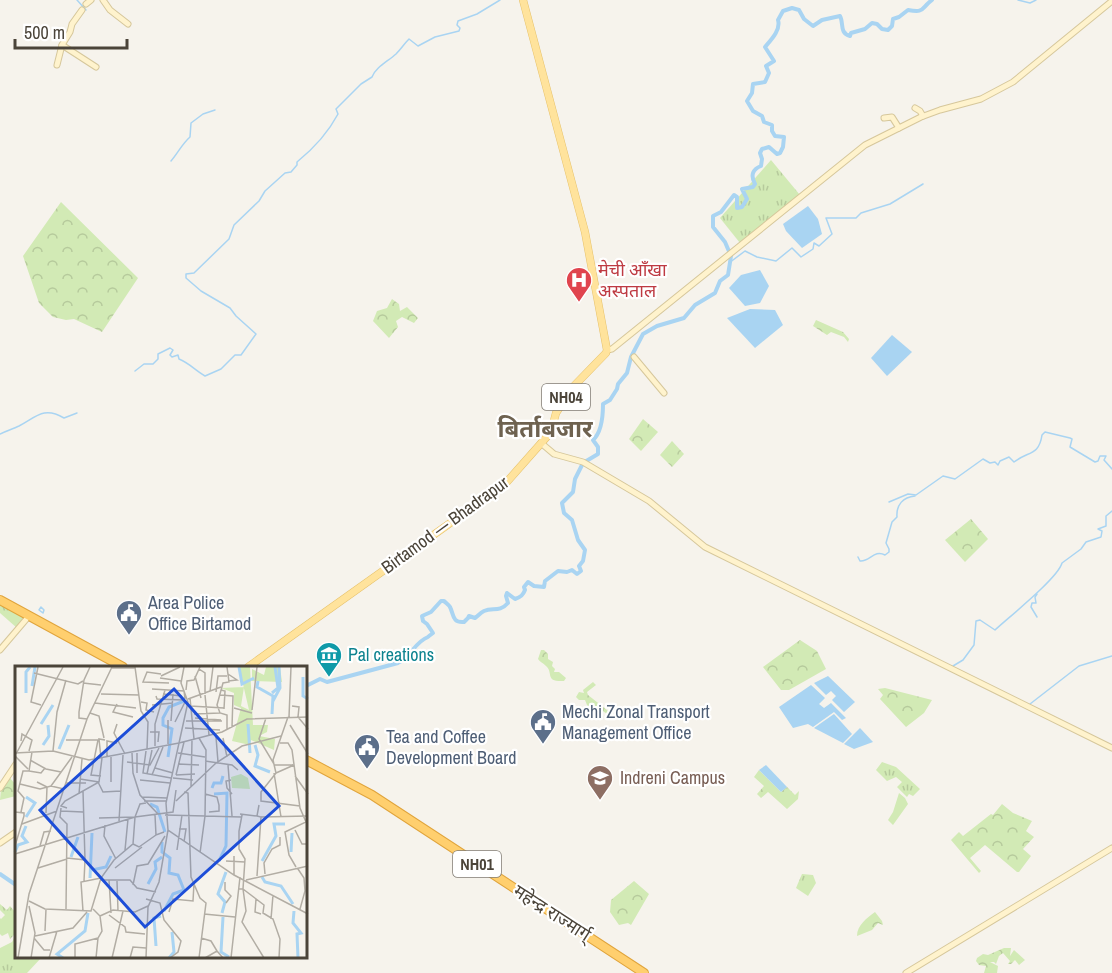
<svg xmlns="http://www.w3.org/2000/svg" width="1112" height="973" viewBox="0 0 1112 973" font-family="'Archivo Narrow','Noto Sans Devanagari',sans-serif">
	<defs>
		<pattern id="grass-tufts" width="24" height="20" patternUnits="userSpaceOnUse" patternTransform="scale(1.5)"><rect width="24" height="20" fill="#d2eab5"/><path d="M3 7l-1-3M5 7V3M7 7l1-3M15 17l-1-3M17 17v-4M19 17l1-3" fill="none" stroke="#b6ca9c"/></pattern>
		<pattern id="forest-crowns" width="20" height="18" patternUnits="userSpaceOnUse" patternTransform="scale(1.5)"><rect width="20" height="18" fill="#d2eab5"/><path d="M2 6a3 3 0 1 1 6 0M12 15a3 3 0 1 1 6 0" fill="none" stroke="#b6ca9c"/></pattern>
	</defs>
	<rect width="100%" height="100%" fill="#f6f3ec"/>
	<!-- grass -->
	<g fill="url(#grass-tufts)">
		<path d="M 771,160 L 800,195 L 740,243 L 720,218 Z"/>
		<path d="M 0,601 L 26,617 L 17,628 L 0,613 Z"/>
		<path d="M 882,762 L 896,767 L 920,789 L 913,796 L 909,794 L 907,797 L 897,787 L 902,782 L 896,777 L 887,781 L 876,770 Z"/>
		<path d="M 899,793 L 905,798 L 908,804 L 893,825 L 888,820 L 893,812 Z"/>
		<path d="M 802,874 L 813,875 L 816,883 L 808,896 L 796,888 Z"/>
		<path d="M 0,904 L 7,910 L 10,906 L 16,913 L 16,956 L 42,957 L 27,973 L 0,973 L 0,948 L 12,942 L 15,936 L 14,935 L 10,939 L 8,933 L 2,936 L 0,934 L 0,918 L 1,919 L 5,915 L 0,910 Z"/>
	</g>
	<!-- forest -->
	<g fill="url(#forest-crowns)">
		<path d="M 61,202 L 138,278 L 102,332 L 74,319 L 66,320 L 53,317 L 39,303 L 23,256 Z"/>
		<path d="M 392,299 L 399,304 L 400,311 L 407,307 L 418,318 L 414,323 L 402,317 L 396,321 L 398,327 L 389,338 L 373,321 L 377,311 L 387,308 Z"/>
		<path d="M 816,320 L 843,332 L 849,339 L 848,342 L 844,337 L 831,332 L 827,335 L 813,326 Z"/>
		<path d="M 643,419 L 658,432 L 641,451 L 629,439 Z"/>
		<path d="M 672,441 L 684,454 L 672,467 L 660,455 Z"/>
		<path d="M 971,519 L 988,539 L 965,562 L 945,540 Z"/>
		<path d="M 800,640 L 817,651 L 826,669 L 789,690 L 781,690 L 763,667 Z"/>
		<path d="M 541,650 L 544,650 L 548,654 L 548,659 L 553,662 L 552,666 L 555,669 L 554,672 L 559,672 L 566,678 L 564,681 C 544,682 554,673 546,666 C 543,663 540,662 538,659 Z"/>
		<path d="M 593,682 L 596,685 L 587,692 L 588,695 L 612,714 L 611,716 L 599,709 L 595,712 L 587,705 L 585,700 L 579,700 L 576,697 L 579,692 L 584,693 L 583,690 Z"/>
		<path d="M 885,688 L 932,700 L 924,713 L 906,727 L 880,699 L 883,695 L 878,689 Z"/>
		<path d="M 759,770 L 781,792 L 787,787 L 795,795 L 799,791 L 798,799 L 787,809 L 768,792 L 761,798 L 757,794 L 764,786 L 754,777 Z"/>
		<path d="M 10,778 L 16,785 L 16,796 L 0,800 L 1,789 Z"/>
		<path d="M 1002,804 L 1013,813 L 1032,821 L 1026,831 L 1034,837 L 1023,849 L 1031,856 L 1019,872 L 1017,872 L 985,845 L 970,858 L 981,871 L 979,873 L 951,840 L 959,832 L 963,836 L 991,814 L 993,815 Z"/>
		<path d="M 634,881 L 649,894 L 631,925 L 628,923 L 619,925 L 610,912 L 611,900 Z"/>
		<path d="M 875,912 L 882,921 L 883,925 L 878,923 L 872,930 L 857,936 C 857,925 867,918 875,912 Z"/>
		<path d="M 1004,948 L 1011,948 L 1010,956 L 1014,950 L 1025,960 L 1019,965 L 1015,960 L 1011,964 L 1008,964 L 1010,961 L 1003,953 L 999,956 L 996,964 L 994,962 L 990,962 L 998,966 L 997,973 L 984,973 L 986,966 L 979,965 L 976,961 L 977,958 L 983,954 L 988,955 Z"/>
	</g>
	<!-- water -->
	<g fill="#a9d4f2">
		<path d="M 808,206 L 818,219 L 822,234 L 802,248 L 786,231 L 783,224 Z"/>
		<path d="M 760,270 L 769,286 L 760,303 L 745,306 L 729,288 L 741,275 Z"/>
		<path d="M 750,309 L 775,310 L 783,325 L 755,348 L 727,318 Z"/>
		<path d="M 892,335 L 912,352 L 887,376 L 871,358 Z"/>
		<path d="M 828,676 L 855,702 L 844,712 L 832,700 L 836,696 L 831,691 L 826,695 L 814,683 Z"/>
		<path d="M 811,685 L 825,698 L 819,704 L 824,708 L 831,703 L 846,718 L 842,720 L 834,712 L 813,727 L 808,724 L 793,728 L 779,707 Z"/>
		<path d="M 834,714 L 852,734 L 843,743 L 814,728 Z"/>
		<path d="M 860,728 L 873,742 L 854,749 L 844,744 Z"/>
		<path d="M 766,765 L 787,787 L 781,792 L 759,770 Z"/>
	</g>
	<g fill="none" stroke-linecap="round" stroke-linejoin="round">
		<!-- stream -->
		<g stroke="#a9d4f2" stroke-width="1.5">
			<path d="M 77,0 L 86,10"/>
			<path d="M 1018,0 L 1030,3 L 1036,0"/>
			<path d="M 171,161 C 178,153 182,144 190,137 L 191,123 L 203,114 L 215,110"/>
			<path d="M 729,263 L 745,251 L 757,257 L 776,261 L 792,248 L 801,257 L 813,249 L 814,243 L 819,246 L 832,234 L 826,218 L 856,218 L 861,213 L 890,204 L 923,184"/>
			<path d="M 135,371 L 144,364 L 153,364 L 158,359 L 158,354 L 170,348 L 173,350 L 170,355 L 172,357 L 178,355 L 179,359 C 189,363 195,370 205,376 L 221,369 L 235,355 L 241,355 L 256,334 L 236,316 L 230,308 L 201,291 L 186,278 L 186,274 L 194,273 L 229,239 L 234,225 L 259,201 L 265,191 L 285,173 L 291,172 L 297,165 L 297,162 C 313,149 329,131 338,114 L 336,109 L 361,84 L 372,77 C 376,67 387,62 396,54 C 401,49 404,44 409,39 L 418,46 L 435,37 L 459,31 L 460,28 L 457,25 L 458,21 L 477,14 L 500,0"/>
			<path d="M 0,434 C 6,431 13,429 19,426 C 36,417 44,406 64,418 L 77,413"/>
			<path d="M 889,502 L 908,494 L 916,495 L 943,476 L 955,479 L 983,459 L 990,463 L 995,462 L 998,465 L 1000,461 L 1009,457 L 1014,462 C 1028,451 1039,456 1042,435 L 1045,432 L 1070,438 L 1072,439 L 1070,447 L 1095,462 L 1098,461 L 1100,456 L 1106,456 L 1104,460 L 1112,469"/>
			<path d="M 858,557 L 860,561 C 870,562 874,549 885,555 L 889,552 L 889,549 L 886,543 L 892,522 L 897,517 C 896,505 903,497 915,496"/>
			<path d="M 1037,594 L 1035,597 L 1036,603 L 1032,603 L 1031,607 L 1037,617"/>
			<path d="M 41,607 L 44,610 L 43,613 L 39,610 Z"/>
			<path d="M 953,666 L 963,660 L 974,645 L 976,621 L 980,620 L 995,630 C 1009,617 1058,578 1062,563 L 1081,549 L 1086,542 L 1101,537 L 1102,531 L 1098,529 L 1106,526 L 1106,516 L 1112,511"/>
			<path d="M 1030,704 L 1079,666 L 1112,656"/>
		</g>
		<!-- river -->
		<g stroke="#a9d4f2" stroke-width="4">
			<path d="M 468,618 L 469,616 L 475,618 C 478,616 480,613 484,611 C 493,607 499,613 508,603 L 506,596 L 507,593 L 515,599 C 521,597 523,595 525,590 L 524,587 L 528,582 L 534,586 L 544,587 L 545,581 L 558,571 L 567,572 L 572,570 L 577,574 L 581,571 L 579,566 L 583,561 L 585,550 L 578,540 L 572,520 L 564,513 L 562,503 L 573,492 L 575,479 L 583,463 L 598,454 L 598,447 L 593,440 C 602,432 603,416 603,404 L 610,400 L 617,389 L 618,384 L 627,373 L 631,357 L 643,334 L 657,326 L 684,318 L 695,305 L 715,293 L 720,281 L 728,275 L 731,256 L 725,242 L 713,227 L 713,216 L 721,212 L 734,195 L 737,197 L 737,208 L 742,207 L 747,199 L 742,189 L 753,187 L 755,184 C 750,175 753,169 761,166 L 762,159 L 760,153 L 762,149 L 769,147 L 777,154 L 780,153 L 783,147 L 784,137 L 775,136 L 772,131 L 772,125 L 764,122 L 762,116 L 753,111 L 747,101 L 752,93 L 753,84 L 765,82 L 769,73 L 766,66 L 774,61 L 765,47 C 771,40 781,30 778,20 L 783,11 L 792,8 L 799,10 L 804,19 L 813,26 L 822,20 L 840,16 C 844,23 839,33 850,36 L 851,33 L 865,29 L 872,23 L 877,24 L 882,29 L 888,30 L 892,26 L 893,19 L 899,17 L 908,10 C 925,13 920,9 932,0"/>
			<path d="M 429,636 L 433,633 L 427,624 L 423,621 L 422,616 L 431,612 L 441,601 L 444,601 C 446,603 449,605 450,607 C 454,615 452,623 464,622 L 467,619"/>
			<path d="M 400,662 C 412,655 415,642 428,637"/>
			<path d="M 306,686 L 320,679 L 327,682 L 398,663"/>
			<path d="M 0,874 L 16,885"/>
		</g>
		<!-- secondary casing -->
		<g stroke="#d6c79b" stroke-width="7">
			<g id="secondary">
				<path d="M 103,0 L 110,10 L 128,24"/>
				<path d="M 86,4 L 91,0"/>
				<path d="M 62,45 L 96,67"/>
				<path d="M 57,65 L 62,45 L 70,32 L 72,24 L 82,10"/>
				<path d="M 915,108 L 920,111 L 923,116"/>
				<path d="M 884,118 L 892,117 L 899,128"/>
				<path d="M 607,350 L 612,349 L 865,145 L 921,117 L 940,110 L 981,99 L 1013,82 L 1112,1"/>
				<path d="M 634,357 L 664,393"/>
				<path d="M 541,443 L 554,454 L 583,462 L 649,501 L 705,547 L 1112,748"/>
				<path d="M 0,650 L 29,616"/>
				<path d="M 0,788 L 16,764"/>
				<path d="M 0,843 L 16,832"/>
				<path d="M 906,973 L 1112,848"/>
			</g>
		</g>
		<!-- primary casing -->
		<g stroke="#e6c16a" stroke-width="8">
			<path id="primary" d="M 248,667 L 505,484 L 551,432 L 556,413 L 572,388 L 606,353 L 607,350 L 585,232 L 523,0"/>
		</g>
		<!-- highway casing -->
		<g stroke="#e0a43c" stroke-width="10">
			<g id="highway">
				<path d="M 0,600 L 123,667"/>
				<path d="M 306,760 L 372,795 L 644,973"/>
			</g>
		</g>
		<!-- secondary -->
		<use href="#secondary" stroke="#fff3cd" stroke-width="5"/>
		<!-- primary -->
		<use href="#primary" stroke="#ffe39c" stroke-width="7"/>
		<!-- highway -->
		<use href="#highway" stroke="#ffcf6e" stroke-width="8"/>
	</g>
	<!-- icons -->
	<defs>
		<g id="hospital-pin" transform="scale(1.35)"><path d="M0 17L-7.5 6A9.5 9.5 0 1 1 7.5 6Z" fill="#e0444e" stroke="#fff"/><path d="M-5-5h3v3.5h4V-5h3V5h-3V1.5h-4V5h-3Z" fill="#fff"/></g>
		<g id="civic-pin" transform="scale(1.35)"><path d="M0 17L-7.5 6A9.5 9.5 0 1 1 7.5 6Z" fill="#5c6f8a" stroke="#fff"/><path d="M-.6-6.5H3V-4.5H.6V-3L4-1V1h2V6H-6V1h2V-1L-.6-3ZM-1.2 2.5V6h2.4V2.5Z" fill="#fff"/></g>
		<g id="museum-pin" transform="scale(1.35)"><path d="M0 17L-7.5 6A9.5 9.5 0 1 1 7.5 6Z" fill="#0f9aa8" stroke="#fff"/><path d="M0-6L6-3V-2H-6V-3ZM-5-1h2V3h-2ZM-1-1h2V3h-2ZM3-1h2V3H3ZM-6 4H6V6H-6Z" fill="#fff"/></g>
		<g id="university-pin" transform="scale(1.35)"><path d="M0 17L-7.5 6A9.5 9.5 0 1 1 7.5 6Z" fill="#8d6e63" stroke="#fff"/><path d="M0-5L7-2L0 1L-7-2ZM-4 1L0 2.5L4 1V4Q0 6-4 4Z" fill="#fff"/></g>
	</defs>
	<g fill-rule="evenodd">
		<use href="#hospital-pin" x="579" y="280"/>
		<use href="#civic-pin" x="129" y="613"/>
		<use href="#museum-pin" x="329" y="655"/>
		<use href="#civic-pin" x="543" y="722"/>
		<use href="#civic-pin" x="367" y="747"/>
		<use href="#university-pin" x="600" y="778"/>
	</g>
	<g text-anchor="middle" stroke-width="4.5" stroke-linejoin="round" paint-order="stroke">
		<!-- shield labels -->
		<g fill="#fff" stroke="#817c74" stroke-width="1.5">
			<rect x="542" y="384" width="48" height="26" rx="4.5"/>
			<rect x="453" y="851" width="48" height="26" rx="4.5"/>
		</g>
		<g font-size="16" font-weight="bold" fill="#4b4439">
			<text x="566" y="403">NH04</text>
			<text x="477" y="870">NH01</text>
		</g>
		<!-- health labels -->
		<g font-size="18" fill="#be3a42" stroke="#fff" text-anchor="start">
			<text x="598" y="276">मेची आँखा<tspan x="598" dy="21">अस्पताल</tspan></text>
		</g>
		<!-- street labels -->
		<g font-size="18" fill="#4b4439" stroke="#fff">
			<text transform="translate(445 525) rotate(-36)" y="6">Birtamod — Bhadrapur</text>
			<text transform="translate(552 913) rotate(33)" y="6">महेन्द्र राज्मार्ग्</text>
		</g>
		<!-- service labels -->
		<g font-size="18" fill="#4e5e75" stroke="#fff" text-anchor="start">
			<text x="148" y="609">Area Police<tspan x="148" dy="21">Office Birtamod</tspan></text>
			<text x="562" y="718">Mechi Zonal Transport<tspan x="562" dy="21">Management Office</tspan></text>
			<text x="386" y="743">Tea and Coffee<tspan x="386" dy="21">Development Board</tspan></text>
		</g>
		<!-- culture labels -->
		<g font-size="18" fill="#0d838f" stroke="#fff" text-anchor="start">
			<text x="348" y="661">Pal creations</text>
		</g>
		<!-- education labels -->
		<g font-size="18" fill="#785e54" stroke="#fff" text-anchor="start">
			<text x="620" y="784">Indreni Campus</text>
		</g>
		<!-- district labels -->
		<g font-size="24" font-weight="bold" fill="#6e6250" stroke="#fff">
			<text x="545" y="437">बिर्ताबजार</text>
		</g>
	</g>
	<!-- overview -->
	<g transform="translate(15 666)">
		<rect width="292" height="292" fill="#f6f3ec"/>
		<path d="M 251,1 L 265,1 L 267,16 L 237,15 L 237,3 L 249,9 Z" fill="#d2eab5"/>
		<path d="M 224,1 L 235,1 L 238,59 L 253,59 L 252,66 L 244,70 L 260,73 L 259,84 L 236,74 L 235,79 L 217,75 L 226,42 L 219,39 L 219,27 L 206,22 L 229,21 L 226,40 L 234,44 ZM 226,108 L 233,112 L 235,123 L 217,122 L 216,111 Z" fill="#d2eab5"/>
		<path fill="none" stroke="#a9d4f2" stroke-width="3" d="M 224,1 L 227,18 L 239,12M 288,11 L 288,30 L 293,33M 243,15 L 242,21 L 258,30 L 257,48M 17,20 L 20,1M 11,27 L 11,6 L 15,1M 257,27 L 263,22 L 260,1M 258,35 L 265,22 L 264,1M 26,58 L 38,39M 233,58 L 235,87M 28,79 L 34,70 L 33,59M 240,79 L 243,89 L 240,100 L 255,106M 44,83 L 54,59M 153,91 L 157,63 L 148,59 L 148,52 L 154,41 L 169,35M 197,122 L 199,117 L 206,117 L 208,110M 199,128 L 212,127 L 211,180 L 204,195M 11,131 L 20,137 L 11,151M 135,138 L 142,141 L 150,166M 147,176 L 147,186 L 155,192 L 154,207 L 163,209 L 169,224 L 158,228 L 149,245M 0,186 L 3,179 L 12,176 L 7,170 L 11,160M 276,186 L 277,167M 56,191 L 63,171M 247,195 L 261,170 L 259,158 L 270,158M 77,204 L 91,201 L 96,190M 247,211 L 250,216 L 266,220 L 278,238M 75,212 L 77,167M 133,218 L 141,203 L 140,196 L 147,191M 279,245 L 278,257 L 286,267 L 282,268 L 283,292M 207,247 L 210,236 L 203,228 L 211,206M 208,251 L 206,286 L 214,291M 141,280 L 139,252 L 146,250M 48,292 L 42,288 L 70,265 L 73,247M 154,292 L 159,286 L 157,266"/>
		<path fill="none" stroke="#b2ada4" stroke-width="1.5" d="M 23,1 L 16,36 L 26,39M 120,1 L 126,45 L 133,56 L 132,83M 96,2 L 120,2M 184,3 L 190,7 L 190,28M 19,7 L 63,18 L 68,15M 146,8 L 132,6 L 128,16 L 154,17M 213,8 L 222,14 L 213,15M 146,10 L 165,1M 180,10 L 186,32M 145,12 L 166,15M 68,17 L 86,19M 137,23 L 169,25 L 170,33M 171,24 L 172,15 L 179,14 L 185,1M 206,24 L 210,25 L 209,43M 195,25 L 198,1M 201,26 L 203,10 L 212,10M 86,28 L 124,29M 148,28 L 167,30M 190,29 L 194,69M 205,29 L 218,30 L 217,61M 141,30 L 142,33 L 168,34M 175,32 L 179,73M 173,33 L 206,21M 126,36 L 132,37 L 131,44 L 139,46M 80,37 L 121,42M 102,38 L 98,46 L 118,51M 137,39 L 158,37M 175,40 L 209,42M 277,40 L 284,41 L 283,51 L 293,63M 219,42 L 237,47M 237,44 L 242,1M 75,47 L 84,50 L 89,72M 179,48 L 205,47M 273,51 L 258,94 L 261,107 L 246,126 L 246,135 L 285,140M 274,51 L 276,1M 180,52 L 206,54M 251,52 L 244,73 L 259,98M 72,53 L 64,52 L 64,46 L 69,14 L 75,1M 156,55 L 158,28M 171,55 L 207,55M 160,56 L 170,36M 102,58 L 99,67 L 110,88M 275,59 L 293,88M 170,62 L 205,64M 212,63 L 212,49 L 205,47 L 202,39 L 208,17 L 214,16 L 212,1M 135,66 L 144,66 L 143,76M 201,71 L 203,96M 208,72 L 212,91M 51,74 L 83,74 L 76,109 L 86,110M 6,75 L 7,68 L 17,74 L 14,85M 164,77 L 173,36 L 166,17 L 169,1M 164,77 L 151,137 L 153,164 L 219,209 L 293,248M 164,77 L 207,66 L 232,53 L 293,51M 265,77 L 273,77 L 277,84 L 285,142 L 291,156 L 270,166 L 274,189 L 281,201M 153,78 L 153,54M 140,80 L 140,58 L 150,24M 38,85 L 42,46 L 51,14M 131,85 L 128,107 L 156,112M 0,87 L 38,85 L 74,94 L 164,77M 117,87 L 118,107 L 125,129 L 143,148M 163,87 L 190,91M 1,88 L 48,1M 0,90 L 13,103M 92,91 L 92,75 L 102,77M 96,91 L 96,116M 86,92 L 84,73 L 90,74M 15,94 L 31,103 L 46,106M 190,95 L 217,99 L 223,104M 112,96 L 135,99 L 144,82M 163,98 L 184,99M 213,99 L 217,150M 259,99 L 278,99M 140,102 L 158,107M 14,105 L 26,107 L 30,102M 122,107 L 122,87M 259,107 L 266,151M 261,107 L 279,99M 132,108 L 137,84M 137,109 L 148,81M 161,109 L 169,76M 161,109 L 180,108M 280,110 L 293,128M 158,112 L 178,114M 65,113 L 84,116M 125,114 L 155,117M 216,114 L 211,115 L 212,122 L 217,128M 22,116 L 32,121 L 31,147M 83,116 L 88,126 L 106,125M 51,117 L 71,117M 5,118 L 25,123 L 36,120 L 49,123M 36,120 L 57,91M 176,121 L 177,74M 68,125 L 70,194M 169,126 L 173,127 L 176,211 L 185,232 L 191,237 L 184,292 L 188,292M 64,128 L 67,93M 190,128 L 202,131 L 204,139 L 204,145 L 194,146M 127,131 L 152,132M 129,135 L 151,135M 161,135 L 201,97 L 227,80 L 266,70M 46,142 L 45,151 L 52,158 L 51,243M 52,142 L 46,140 L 50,135 L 84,116 L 87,92M 46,145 L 68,146M 0,146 L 9,147 L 9,150 L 0,180M 6,146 L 9,132 L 3,125 L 8,105 L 14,105 L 17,86M 225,148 L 242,150 L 244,139M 140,149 L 141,169 L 149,166M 150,149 L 190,150 L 191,84 L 184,72M 227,149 L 224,165 L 224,183 L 230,193 L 228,223 L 249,239 L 248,247 L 258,253 L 265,273 L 264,292M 120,151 L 125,138 L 131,137M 246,151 L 293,150M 84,152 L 120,151 L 118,178M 104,155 L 108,89M 7,158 L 42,145M 90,159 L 89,170 L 101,193M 164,163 L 171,163 L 169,176M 280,164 L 287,178 L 293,178M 25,180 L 29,166 L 36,165M 110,184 L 113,153M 162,184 L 167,149M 185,187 L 190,150 L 226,151M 0,188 L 120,151 L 158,146 L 161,124M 219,190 L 219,209M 52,192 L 70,194 L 69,215M 211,195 L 230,196M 23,202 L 52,193M 100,202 L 127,181M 283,203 L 289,212 L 290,225 L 285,243M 250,208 L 249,197 L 257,183 L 265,179 L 265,171M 242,210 L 246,151 L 242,150M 85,214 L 115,214 L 122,222 L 141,226M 94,214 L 96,247M 231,214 L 293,200M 102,215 L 103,245M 210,216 L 210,224 L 216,230 L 211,237M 118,219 L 122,200 L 133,198 L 150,170M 224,223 L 228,223 L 231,245 L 227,256 L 249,292M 131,233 L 145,237 L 149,254 L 166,275 L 163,286 L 155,292M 241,233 L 240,246 L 246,248M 14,235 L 30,243 L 76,245 L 86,212 L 99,194 L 118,178 L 124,181 L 141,169M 14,240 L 20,267 L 16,292M 68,245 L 66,216 L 86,212M 154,246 L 158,233 L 178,235 L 179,217M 189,248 L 220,251M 94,249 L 110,261 L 111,266 L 130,268M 85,250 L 98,244 L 120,246 L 133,240M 256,253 L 258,229M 30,265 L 31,243M 20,270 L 58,262 L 72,246M 19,272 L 29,284 L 35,284M 186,272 L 196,275 L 202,285M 3,292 L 14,228 L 72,53 L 97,1M 34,292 L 42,265M 60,292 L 60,278 L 83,272 L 87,265 L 85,250 L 78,243M 81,292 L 83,272M 97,292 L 108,245M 115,292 L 118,281 L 131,282M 131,292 L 133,241 L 144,216 L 153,164M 190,292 L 202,285 L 208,292M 216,292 L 225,211"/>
		<path fill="#1d4ed8" fill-opacity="0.15" stroke="#1d4ed8" stroke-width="3" d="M 159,23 L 264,140 L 130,261 L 25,144 Z"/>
		<rect width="292" height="292" fill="none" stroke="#4b4439" stroke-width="3"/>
	</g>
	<!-- scale -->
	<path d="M15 39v9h112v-9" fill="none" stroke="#4b4439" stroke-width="3"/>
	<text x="24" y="39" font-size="18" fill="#4b4439" stroke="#ffffff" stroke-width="4.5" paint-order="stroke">500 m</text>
</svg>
